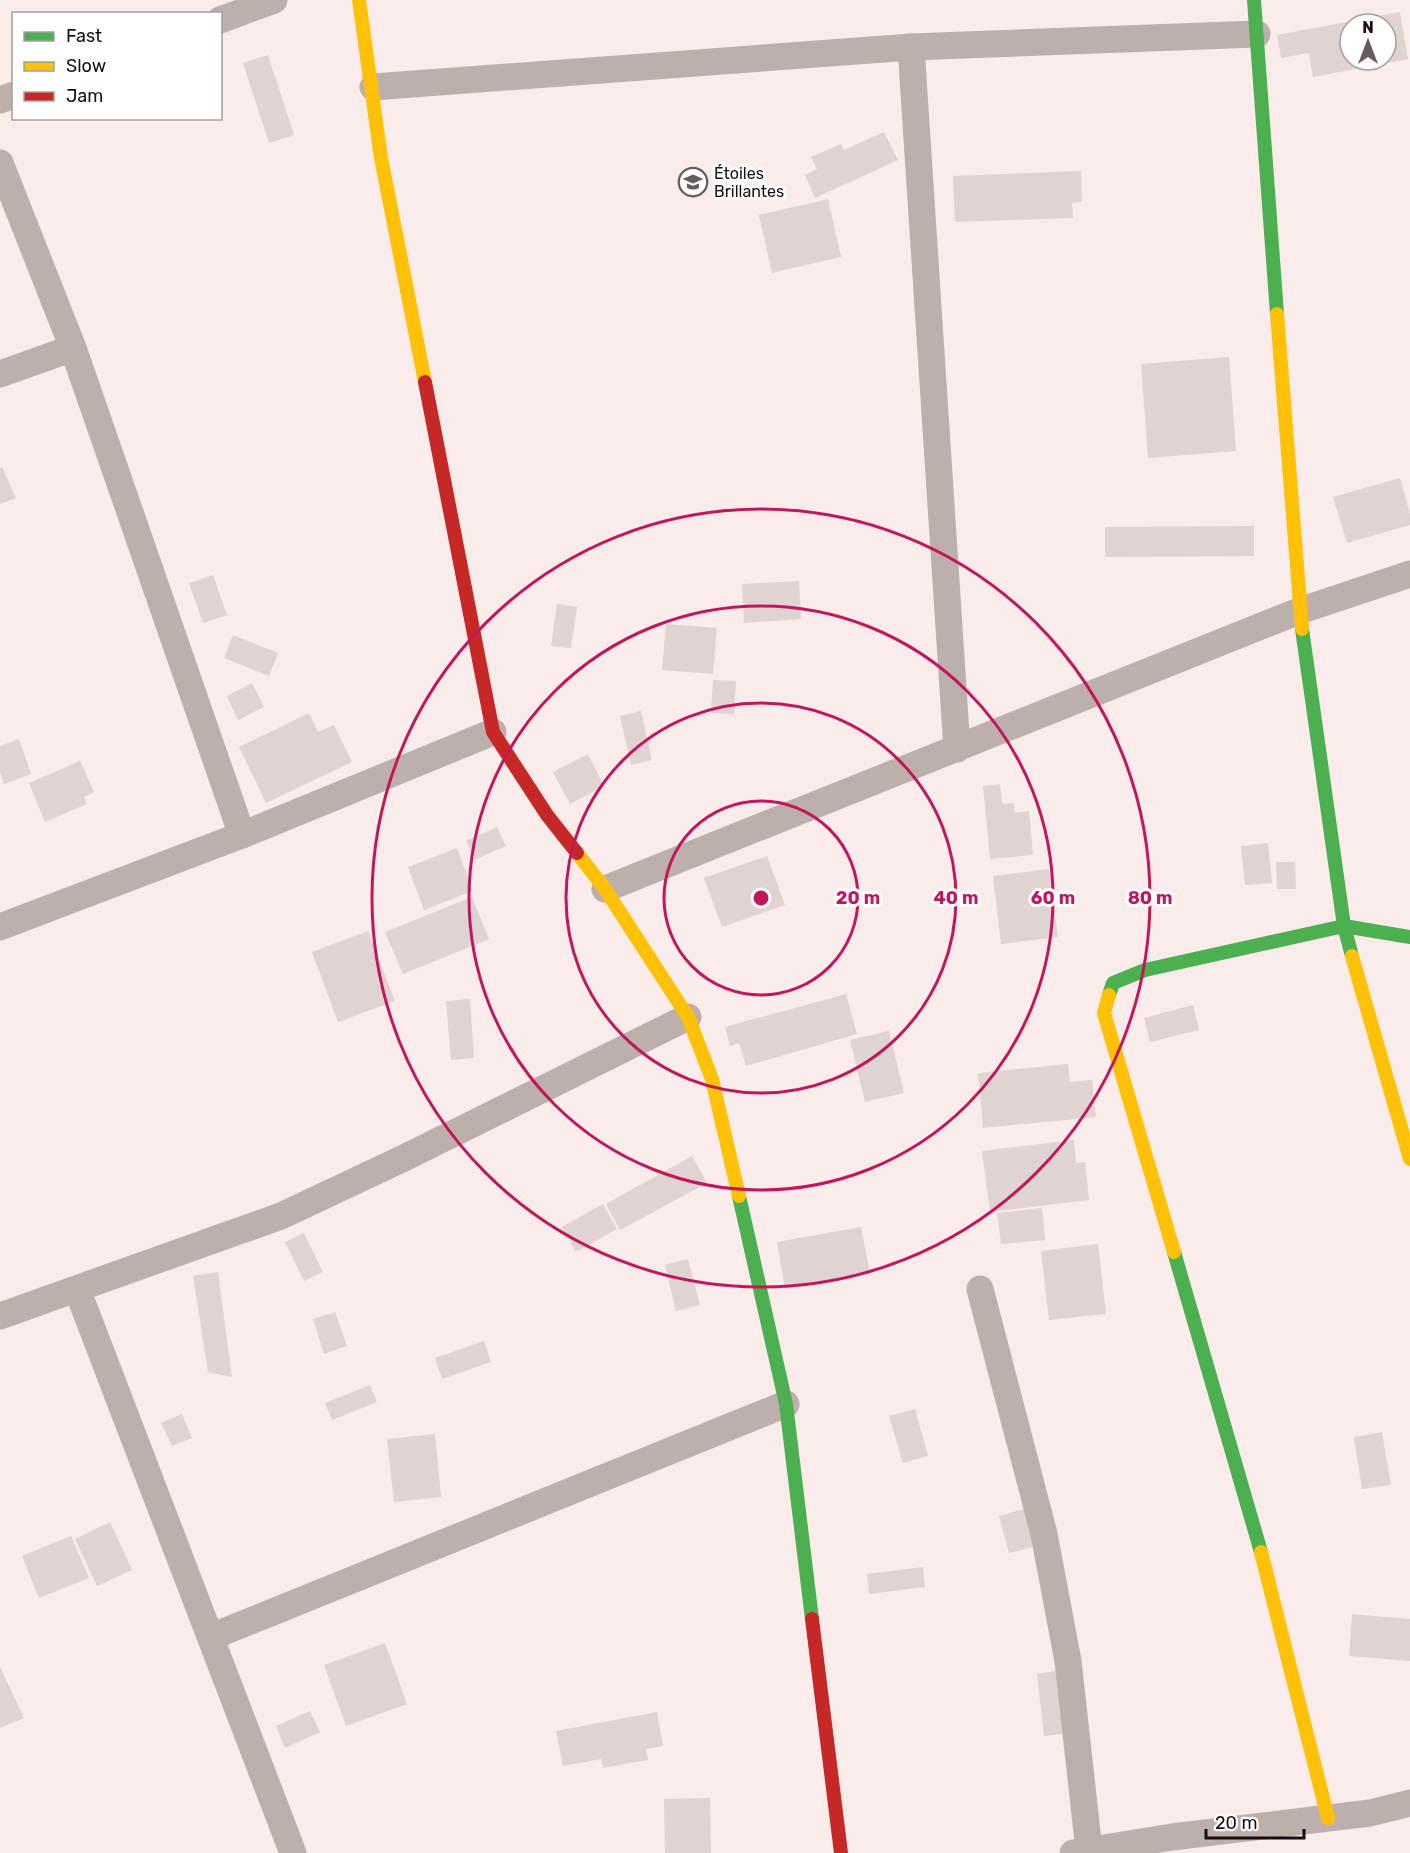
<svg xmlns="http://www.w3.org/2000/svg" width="1410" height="1853" viewBox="0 0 1410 1853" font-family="Rubik,sans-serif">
	<rect width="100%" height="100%" fill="#f9ecea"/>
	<!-- building -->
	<g fill="#dfd4d2" fill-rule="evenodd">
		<path d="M 1400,12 L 1408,59 L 1313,77 L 1309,53 L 1281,58 L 1277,35 ZM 1350,24 L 1386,24 L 1386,60 L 1350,60 Z"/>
		<path d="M 268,55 L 294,135 L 269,143 L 243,63 Z"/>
		<path d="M 884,132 L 898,160 L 815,198 L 805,175 L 817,169 L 811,157 L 841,144 L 844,150 Z"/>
		<path d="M 1081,171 L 1082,202 L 1072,203 L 1073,218 L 955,222 L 953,176 Z"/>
		<path d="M 828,199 L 841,257 L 772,273 L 759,215 Z"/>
		<path d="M 1229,357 L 1236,451 L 1148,458 L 1141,364 Z"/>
		<path d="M 2,467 L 16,498 L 0,504 L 0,468 Z"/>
		<path d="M 1400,478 L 1410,514 L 1410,525 L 1347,543 L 1333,497 Z"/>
		<path d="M 1254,526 L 1254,556 L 1105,557 L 1105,527 Z"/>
		<path d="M 213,575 L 227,615 L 203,623 L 189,583 Z"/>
		<path d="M 799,581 L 801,619 L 744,623 L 742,584 Z"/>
		<path d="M 557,604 L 577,607 L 571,648 L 551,646 Z"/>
		<path d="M 666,624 L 717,628 L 713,674 L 662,670 Z"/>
		<path d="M 233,635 L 278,653 L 269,676 L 224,658 Z"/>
		<path d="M 713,680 L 736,681 L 734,714 L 711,713 Z"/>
		<path d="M 252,683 L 264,707 L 238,720 L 227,696 Z"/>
		<path d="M 641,711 L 652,760 L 631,765 L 620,716 Z"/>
		<path d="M 309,713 L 318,732 L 334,725 L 352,762 L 266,803 L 239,747 Z"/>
		<path d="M 19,739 L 31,774 L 4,784 L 0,773 L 0,746 Z"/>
		<path d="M 588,754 L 604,786 L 570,804 L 553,772 Z"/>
		<path d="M 80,761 L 94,792 L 84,797 L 87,804 L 45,822 L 29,783 Z"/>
		<path d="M 1000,784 L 1002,804 L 1014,803 L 1015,813 L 1029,811 L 1033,855 L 990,859 L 983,786 Z"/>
		<path d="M 497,827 L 506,846 L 474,860 L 466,841 Z"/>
		<path d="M 1268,843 L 1272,883 L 1245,885 L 1241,846 Z"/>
		<path d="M 457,848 L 473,891 L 424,910 L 408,867 Z"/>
		<path d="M 767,856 L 785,905 L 722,927 L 704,878 Z"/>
		<path d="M 1276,862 L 1295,862 L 1296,889 L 1277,889 Z"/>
		<path d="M 1049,869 L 1058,937 L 1001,944 L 993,876 Z"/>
		<path d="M 472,897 L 489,939 L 403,974 L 385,932 Z"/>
		<path d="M 368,931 L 395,1001 L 338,1022 L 312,952 Z"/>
		<path d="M 846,994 L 857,1034 L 746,1066 L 739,1043 L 730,1046 L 725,1027 Z"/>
		<path d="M 470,999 L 474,1058 L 451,1060 L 446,1001 Z"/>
		<path d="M 1193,1005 L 1199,1030 L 1150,1042 L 1144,1018 Z"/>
		<path d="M 889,1031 L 904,1093 L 865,1102 L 850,1040 Z"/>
		<path d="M 1068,1064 L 1070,1082 L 1092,1080 L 1096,1117 L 983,1128 L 978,1073 Z"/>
		<path d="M 1074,1140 L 1076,1163 L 1085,1162 L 1089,1200 L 990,1212 L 982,1151 Z"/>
		<path d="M 692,1156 L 707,1183 L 620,1230 L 606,1204 Z"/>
		<path d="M 603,1204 L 617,1229 L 576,1252 L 562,1227 Z"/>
		<path d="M 1042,1208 L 1045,1240 L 1001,1244 L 997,1213 Z"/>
		<path d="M 861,1227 L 870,1273 L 785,1289 L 777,1242 Z"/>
		<path d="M 304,1233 L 323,1272 L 304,1281 L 285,1242 Z"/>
		<path d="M 1098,1244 L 1106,1314 L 1049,1320 L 1041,1251 Z"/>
		<path d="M 688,1259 L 700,1305 L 676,1311 L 665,1265 Z"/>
		<path d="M 218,1272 L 232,1377 L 208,1372 L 193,1276 Z"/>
		<path d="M 335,1312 L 347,1346 L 324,1354 L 313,1319 Z"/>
		<path d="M 484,1341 L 491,1362 L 442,1379 L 435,1358 Z"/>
		<path d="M 370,1385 L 377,1402 L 332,1420 L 325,1403 Z"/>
		<path d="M 915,1409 L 928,1456 L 903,1463 L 889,1416 Z"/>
		<path d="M 182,1414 L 192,1438 L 172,1446 L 161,1423 Z"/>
		<path d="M 1382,1432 L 1391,1485 L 1362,1489 L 1354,1437 Z"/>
		<path d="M 435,1434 L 441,1497 L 394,1502 L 387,1439 Z"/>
		<path d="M 1028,1508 L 1038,1546 L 1009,1553 L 999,1516 Z"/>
		<path d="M 110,1522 L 132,1570 L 97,1586 L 75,1539 Z"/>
		<path d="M 71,1536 L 89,1578 L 39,1598 L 22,1556 Z"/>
		<path d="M 923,1567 L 925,1587 L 869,1594 L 867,1574 Z"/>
		<path d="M 1352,1614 L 1410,1619 L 1410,1661 L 1349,1656 Z"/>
		<path d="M 385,1643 L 407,1704 L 346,1726 L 324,1665 Z"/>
		<path d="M 0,1667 L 24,1718 L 0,1728 Z"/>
		<path d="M 1056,1671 L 1063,1734 L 1044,1736 L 1037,1674 Z"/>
		<path d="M 310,1711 L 320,1732 L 285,1748 L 276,1726 Z"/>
		<path d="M 657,1712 L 663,1746 L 646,1749 L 648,1760 L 603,1768 L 601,1759 L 563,1766 L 556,1731 Z"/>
		<path d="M 710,1798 L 711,1853 L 665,1853 L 664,1799 Z"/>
	</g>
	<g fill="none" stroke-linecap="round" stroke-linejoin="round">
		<!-- street -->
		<g stroke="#bcafac" stroke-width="27">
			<path d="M 220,20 L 274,0"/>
			<path d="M 911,47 L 957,749"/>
			<path d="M 373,87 L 911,47 L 1257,34"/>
			<path d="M 0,100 L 14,95"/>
			<path d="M 0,163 L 73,348 L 242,835"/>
			<path d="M 0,374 L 73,348"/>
			<path d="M 605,889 L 1299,611 L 1410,574"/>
			<path d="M 0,927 L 242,835 L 493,732"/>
			<path d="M 77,1289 L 293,1853"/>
			<path d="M 980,1289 L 1044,1534 L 1068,1661 L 1089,1850"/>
			<path d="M 0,1316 L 281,1216 L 404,1158 L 688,1017"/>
			<path d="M 211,1637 L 786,1404"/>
			<path d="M 1073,1853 L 1172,1837 L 1370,1813 L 1410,1803"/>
		</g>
		<!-- fast -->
		<g stroke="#4caf50" stroke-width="14">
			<path d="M 1254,0 L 1277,314"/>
			<path d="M 1302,629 L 1344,926 L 1352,956"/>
			<path d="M 1109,995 L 1113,983 L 1145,970 L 1344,926 L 1410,937"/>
			<path d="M 739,1196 L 786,1404 L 812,1619"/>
			<path d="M 1174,1252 L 1261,1552"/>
		</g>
		<!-- slow -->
		<g stroke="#ffc107" stroke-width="14">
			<path d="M 359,0 L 381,158 L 425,382"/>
			<path d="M 1277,314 L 1302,629"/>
			<path d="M 577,853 L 605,889 L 688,1017 L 712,1079 L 739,1196"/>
			<path d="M 1352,956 L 1410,1159"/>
			<path d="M 1109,995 L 1104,1013 L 1174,1252"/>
			<path d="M 1261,1552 L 1328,1818"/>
		</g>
		<!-- jam -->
		<g stroke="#c62828" stroke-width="14">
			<path d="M 425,382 L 493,732 L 547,815 L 577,853"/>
			<path d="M 812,1619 L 841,1853"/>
		</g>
	</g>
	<!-- distance rings -->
	<g fill="none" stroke="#c2185b" stroke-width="3">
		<circle cx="761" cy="898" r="97"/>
		<circle cx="761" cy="898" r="195"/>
		<circle cx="761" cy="898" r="292"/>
		<circle cx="761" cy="898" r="389"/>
	</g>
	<!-- icons -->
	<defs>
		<g id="school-ring" transform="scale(1.5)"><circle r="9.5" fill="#fff" stroke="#675c5b" stroke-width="1.5"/><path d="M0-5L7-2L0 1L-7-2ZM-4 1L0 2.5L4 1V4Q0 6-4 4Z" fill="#675c5b"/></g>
	</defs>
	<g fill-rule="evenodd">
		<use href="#school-ring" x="693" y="182"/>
	</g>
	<g text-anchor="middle" stroke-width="6" stroke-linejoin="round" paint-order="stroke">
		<!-- poi labels -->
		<g font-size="16" fill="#180f0e" stroke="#fff" text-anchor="start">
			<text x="714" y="179">Étoiles<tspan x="714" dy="18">Brillantes</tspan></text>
		</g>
	</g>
	<circle cx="761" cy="898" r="9" fill="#c2185b" stroke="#fff" stroke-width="3"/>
	<g font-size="18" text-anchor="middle" font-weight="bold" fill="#c2185b" stroke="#fff" stroke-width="6" stroke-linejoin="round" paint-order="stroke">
		<text x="858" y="904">20 m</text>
		<text x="956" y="904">40 m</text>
		<text x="1053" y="904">60 m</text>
		<text x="1150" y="904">80 m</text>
	</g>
	<!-- legend -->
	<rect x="12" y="12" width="210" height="108" fill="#ffffff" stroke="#a39f9f" stroke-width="1.5"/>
	<rect x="24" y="32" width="30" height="9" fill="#4caf50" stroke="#a39f9f" stroke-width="1.5"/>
	<text x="66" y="42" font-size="18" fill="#180f0e">Fast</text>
	<rect x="24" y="62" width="30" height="9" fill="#ffc107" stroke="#a39f9f" stroke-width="1.5"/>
	<text x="66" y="72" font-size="18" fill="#180f0e">Slow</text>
	<rect x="24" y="92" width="30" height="9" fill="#c62828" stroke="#a39f9f" stroke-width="1.5"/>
	<text x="66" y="102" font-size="18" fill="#180f0e">Jam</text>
	<!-- north arrow -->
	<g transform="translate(1368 42)"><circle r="28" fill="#ffffff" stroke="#a39f9f" stroke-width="1.5"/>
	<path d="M0-4.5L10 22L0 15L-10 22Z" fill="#675c5b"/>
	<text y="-9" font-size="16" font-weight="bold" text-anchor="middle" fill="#180f0e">N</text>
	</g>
	<!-- scale -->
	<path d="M1206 1829v9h98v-9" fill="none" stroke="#180f0e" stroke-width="3"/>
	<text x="1215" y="1829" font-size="18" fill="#180f0e" stroke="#ffffff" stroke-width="4.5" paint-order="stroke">20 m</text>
</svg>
